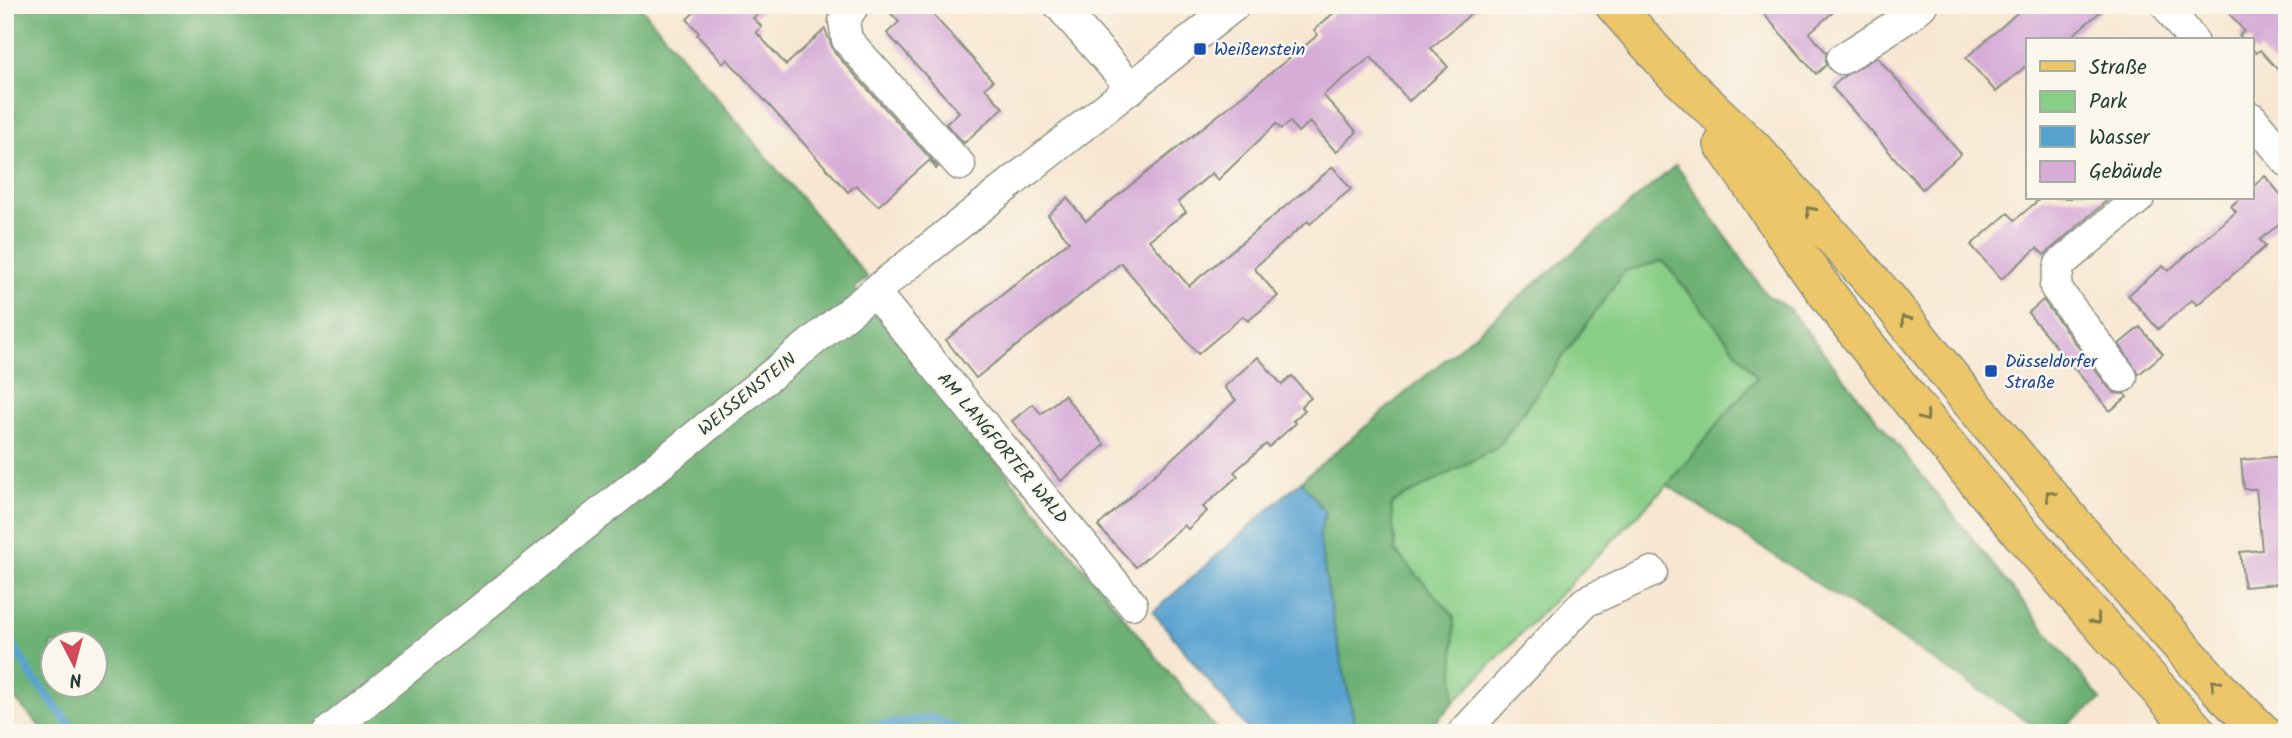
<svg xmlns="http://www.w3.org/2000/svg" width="2292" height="738" viewBox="0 0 2292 738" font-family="Kalam,sans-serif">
	<rect width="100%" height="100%" fill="#fbf7ec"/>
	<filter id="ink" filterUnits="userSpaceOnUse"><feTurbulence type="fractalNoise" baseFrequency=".0143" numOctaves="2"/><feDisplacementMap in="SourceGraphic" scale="14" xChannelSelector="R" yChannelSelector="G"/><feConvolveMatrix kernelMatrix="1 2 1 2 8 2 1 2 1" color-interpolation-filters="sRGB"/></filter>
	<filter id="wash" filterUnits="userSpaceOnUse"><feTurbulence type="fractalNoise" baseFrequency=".00686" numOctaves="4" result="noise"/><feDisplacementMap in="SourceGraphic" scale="28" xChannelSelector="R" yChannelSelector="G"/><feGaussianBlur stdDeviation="1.57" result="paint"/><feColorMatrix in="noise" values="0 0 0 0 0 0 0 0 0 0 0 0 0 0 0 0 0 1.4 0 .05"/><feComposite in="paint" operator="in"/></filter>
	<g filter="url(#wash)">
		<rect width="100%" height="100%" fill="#f7e7d2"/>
		<!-- green -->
		<path fill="#89ce87" stroke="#54865e" stroke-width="2" d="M 1664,261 L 1757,377 L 1667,485 L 1454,702 L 1454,616 L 1396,552 L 1391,504 L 1498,447 L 1625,270 Z"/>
		<!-- forest -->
		<g fill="#6eb174" stroke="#467754" stroke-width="2" fill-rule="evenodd">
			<path d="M 5,5 L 639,5 L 868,278 L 854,288 L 1219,733 L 46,733 L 5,688 ZM 52,644 L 94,644 L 94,686 L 52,686 Z"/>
			<path d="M 1676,165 L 1766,294 L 1789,309 L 2101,700 L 2055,733 L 2045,733 L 1667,485 L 1757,377 L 1663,261 L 1625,271 L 1498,447 L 1391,504 L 1396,552 L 1454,616 L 1454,702 L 1425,733 L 1357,733 L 1334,627 L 1319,537 L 1325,512 L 1301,481 Z"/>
		</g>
		<!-- water -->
		<path fill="#58a2d0" stroke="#3c7082" stroke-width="2" d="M 1301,481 L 1325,512 L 1319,537 L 1334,627 L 1357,733 L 1251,733 L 1153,612 Z"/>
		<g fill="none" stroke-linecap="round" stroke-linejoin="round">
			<!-- stream -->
			<g stroke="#58a2d0" stroke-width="8">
				<path d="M 5,629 L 30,674 L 76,733"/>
				<path d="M 829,733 L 932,718 L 965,733"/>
			</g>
		</g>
		<g id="blocks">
			<!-- building -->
			<g fill="#d7add8">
				<path d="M 702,5 L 768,5 L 753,18 L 762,27 L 756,32 L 786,65 L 825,29 L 834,52 L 938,167 L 936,169 L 930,160 L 878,206 L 856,185 L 848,192 L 727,59 L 723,63 L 697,35 L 699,33 L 687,19 Z"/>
				<path d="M 883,5 L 924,5 L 993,81 L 985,88 L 1003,108 L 964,143 L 946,124 L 959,112 L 887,33 L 899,22 Z"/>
				<path d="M 1343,5 L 1481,5 L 1431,48 L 1448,67 L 1409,101 L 1371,57 L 1323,95 L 1357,132 L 1336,152 L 1310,122 L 1298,132 L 1290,122 L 1281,129 L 1276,124 L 1218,180 L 1212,173 L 1178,202 L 1186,212 L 1149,240 L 1189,286 L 1333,167 L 1351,189 L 1310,224 L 1308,221 L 1254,268 L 1278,296 L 1248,321 L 1243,316 L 1198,354 L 1121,263 L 976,378 L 946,340 L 1069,241 L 1048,215 L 1067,198 L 1086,221 L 1318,35 L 1314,30 Z"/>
				<path d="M 1756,5 L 1841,5 L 1809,33 L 1826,52 L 1826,65 L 1816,74 Z"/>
				<path d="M 2026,5 L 2108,5 L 2067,40 L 2028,40 L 2028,64 L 1996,92 L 1966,58 Z"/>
				<path d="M 2222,5 L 2287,5 L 2287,80 L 2260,50 L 2256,53 L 2252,49 L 2252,40 L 2244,40 L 2239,35 L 2244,31 Z"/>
				<path d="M 1877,57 L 1961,154 L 1922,189 L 1832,87 L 1844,76 Z"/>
				<path d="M 2265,176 L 2287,202 L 2287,217 L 2260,240 L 2266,246 L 2249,261 L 2197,305 L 2192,300 L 2158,329 L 2128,295 L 2163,266 L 2168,271 L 2236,212 L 2231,206 L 2240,198 L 2252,198 L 2252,188 Z"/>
				<path d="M 2041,198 L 2110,198 L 2044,255 L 2037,248 L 2001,279 L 1971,245 L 2008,213 L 2015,220 Z"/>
				<path d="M 2043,300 L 2108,387 L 2114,393 L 2125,394 L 2127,397 L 2110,411 L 2028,313 Z"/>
				<path d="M 2140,327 L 2163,354 L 2139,374 L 2119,344 Z"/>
				<path d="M 1258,357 L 1282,385 L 1292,376 L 1311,398 L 1301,406 L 1305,410 L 1293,421 L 1296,423 L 1269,447 L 1266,444 L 1234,472 L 1238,476 L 1203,507 L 1207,511 L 1188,529 L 1184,525 L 1136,567 L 1098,526 L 1236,400 L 1224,387 Z"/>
				<path d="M 1064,395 L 1105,445 L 1061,481 L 1012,421 L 1033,404 L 1041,414 Z"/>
				<path d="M 2284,456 L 2287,481 L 2287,583 L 2244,587 L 2240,552 L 2262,550 L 2256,489 L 2244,489 L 2241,460 Z"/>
			</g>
		</g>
	</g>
	<g filter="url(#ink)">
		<use href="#blocks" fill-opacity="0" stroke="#8b9283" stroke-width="2"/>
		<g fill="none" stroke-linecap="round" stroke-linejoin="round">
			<!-- minor casing -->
			<g stroke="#8b9283" stroke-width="33">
				<g id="minor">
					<path d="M 854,5 L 844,21 L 847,40 L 960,165"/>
					<path d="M 1059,5 L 1132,88"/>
					<path d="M 2166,5 L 2192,40"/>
					<path d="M 1842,59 L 1908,17 L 1922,5"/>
					<path d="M 2252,118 L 2287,161"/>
					<path d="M 874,292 L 1132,604"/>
					<path d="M 2122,377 L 2055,287 L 2060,264 L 2139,198"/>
					<path d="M 327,733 L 874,292 L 1235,5"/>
					<path d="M 1463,733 L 1585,602 L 1652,572"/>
				</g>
			</g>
			<!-- major casing -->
			<g stroke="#8b9283" stroke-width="40">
				<g id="major">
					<path d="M 1614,5 L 1672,71 L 1754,149 L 1888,299 L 1965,395 L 2094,548 L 2218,688 L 2263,733"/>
					<path d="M 1723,144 C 1756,191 1788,241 1822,287 C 1939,443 2068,589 2198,733"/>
				</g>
			</g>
			<!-- minor -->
			<use href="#minor" stroke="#fff" stroke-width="30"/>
			<!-- major -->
			<use href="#major" stroke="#ecc669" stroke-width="37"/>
		</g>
		<!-- one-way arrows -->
		<defs><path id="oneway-chevron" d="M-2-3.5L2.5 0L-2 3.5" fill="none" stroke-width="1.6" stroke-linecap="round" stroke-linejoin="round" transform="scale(1.75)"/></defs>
		<g stroke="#7b7b4c">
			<use href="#oneway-chevron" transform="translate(1810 211) rotate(-132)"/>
			<use href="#oneway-chevron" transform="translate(1905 320) rotate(-129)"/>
			<use href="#oneway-chevron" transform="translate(1925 417) rotate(52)"/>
			<use href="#oneway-chevron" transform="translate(2050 495) rotate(-130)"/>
			<use href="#oneway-chevron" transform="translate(2096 620) rotate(48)"/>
			<use href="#oneway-chevron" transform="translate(2215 684) rotate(-133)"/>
		</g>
	</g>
	<!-- markers -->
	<g fill="#1a4fb4" stroke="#fbf7ec" stroke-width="2.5">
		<rect x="1193" y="42" width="14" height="14" rx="3.5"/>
		<rect x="1984" y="364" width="14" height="14" rx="3.5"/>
	</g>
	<g text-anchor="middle" stroke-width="5" stroke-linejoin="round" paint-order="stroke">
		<!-- transit labels -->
		<g font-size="18" fill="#164399" stroke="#fbf7ec" text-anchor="start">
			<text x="1214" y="55">Weißenstein</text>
			<text x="2005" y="367">Düsseldorfer<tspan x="2005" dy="21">Straße</tspan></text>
		</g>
		<!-- street labels -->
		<g font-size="18" fill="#1f3d34" stroke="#fbf7ec">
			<text transform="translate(747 394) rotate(-39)" y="6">WEISSENSTEIN</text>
			<text transform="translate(1003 448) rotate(50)" y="6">AM LANGFORTER WALD</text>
		</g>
	</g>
	<!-- margin -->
	<rect width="2292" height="738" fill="none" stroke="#fbf7ec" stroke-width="28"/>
	<!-- legend -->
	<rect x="2026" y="38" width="228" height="161" fill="#fbf7ec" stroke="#a3ada2" stroke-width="2"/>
	<rect x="2040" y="61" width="35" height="10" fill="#ecc669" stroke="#a3ada2" stroke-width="2"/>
	<text x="2089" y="74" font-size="21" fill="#1f3d34">Straße</text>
	<rect x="2040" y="91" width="35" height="21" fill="#89ce87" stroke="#a3ada2" stroke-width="2"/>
	<text x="2089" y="108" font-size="21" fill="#1f3d34">Park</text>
	<rect x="2040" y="126" width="35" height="21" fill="#58a2d0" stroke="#a3ada2" stroke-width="2"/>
	<text x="2089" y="144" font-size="21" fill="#1f3d34">Wasser</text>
	<rect x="2040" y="161" width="35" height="21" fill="#d7add8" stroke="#a3ada2" stroke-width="2"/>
	<text x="2089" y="178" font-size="21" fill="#1f3d34">Gebäude</text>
	<!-- north arrow -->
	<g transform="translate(74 664) rotate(174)"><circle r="33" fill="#fbf7ec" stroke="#a3ada2" stroke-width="2"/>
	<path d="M0-5L12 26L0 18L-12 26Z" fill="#d1495b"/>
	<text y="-10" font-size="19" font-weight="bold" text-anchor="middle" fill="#1f3d34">N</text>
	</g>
</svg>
